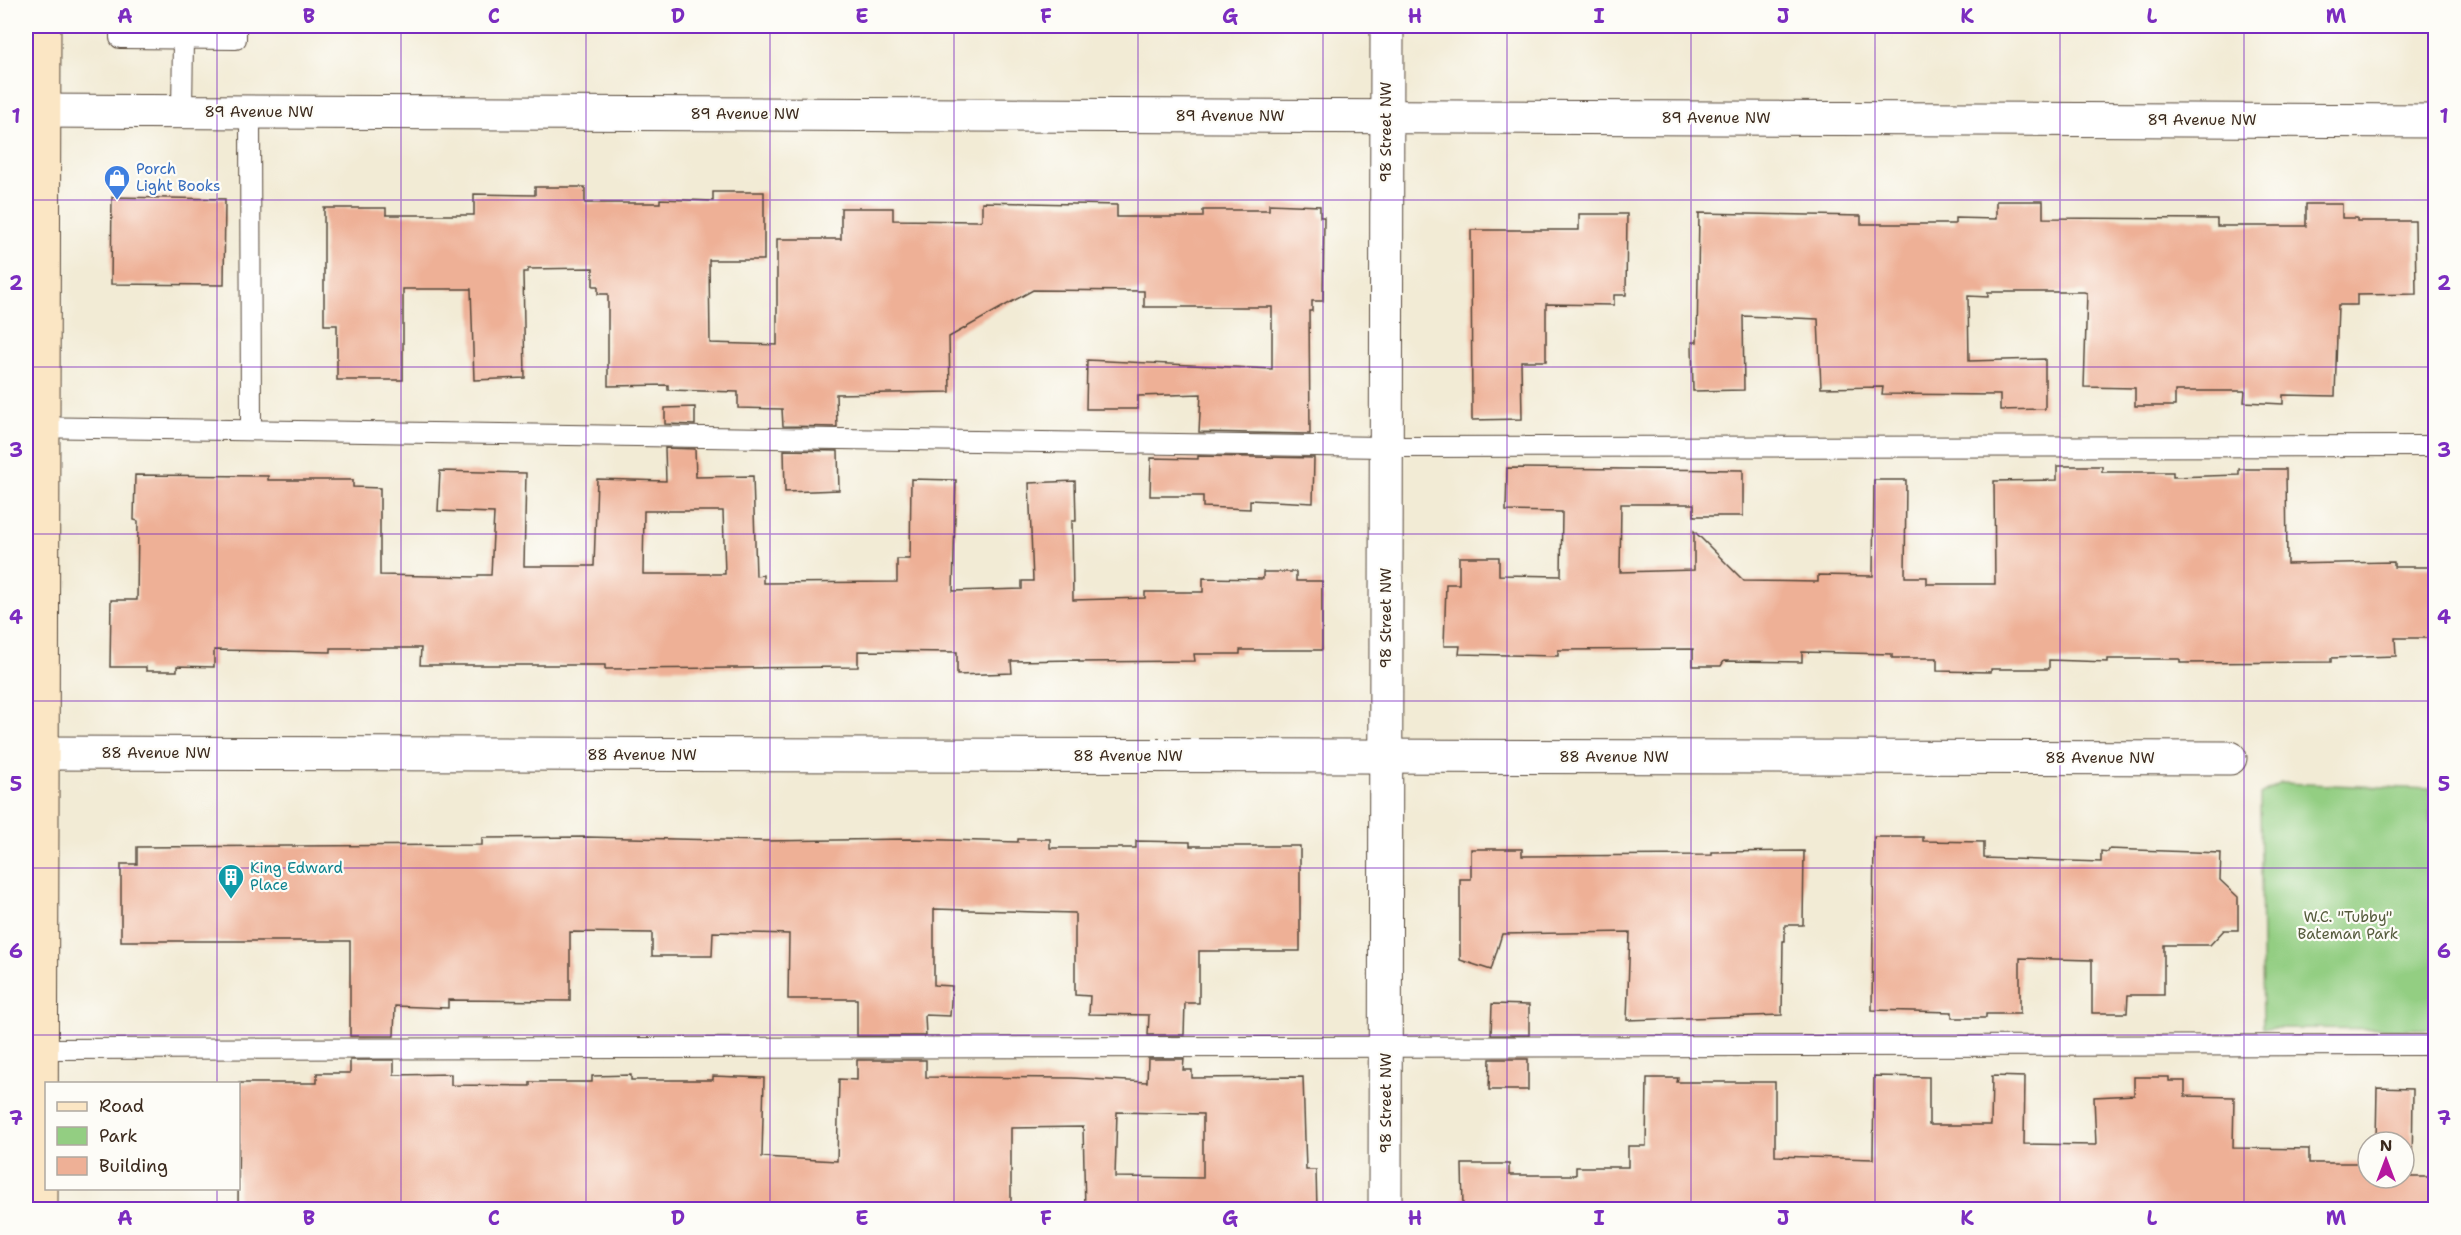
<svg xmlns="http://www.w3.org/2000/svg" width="2461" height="1235" viewBox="0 0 2461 1235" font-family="'Shantell Sans',sans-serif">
	<rect width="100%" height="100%" fill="#fdfcf7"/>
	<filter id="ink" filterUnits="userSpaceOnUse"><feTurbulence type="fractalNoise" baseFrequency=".0167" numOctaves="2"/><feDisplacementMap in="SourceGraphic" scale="12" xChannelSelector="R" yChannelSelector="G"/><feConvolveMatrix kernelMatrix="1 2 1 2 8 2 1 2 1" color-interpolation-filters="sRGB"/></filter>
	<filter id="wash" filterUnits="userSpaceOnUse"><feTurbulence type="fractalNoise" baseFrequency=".008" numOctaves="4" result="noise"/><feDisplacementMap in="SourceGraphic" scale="24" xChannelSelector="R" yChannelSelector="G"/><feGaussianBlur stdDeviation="1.35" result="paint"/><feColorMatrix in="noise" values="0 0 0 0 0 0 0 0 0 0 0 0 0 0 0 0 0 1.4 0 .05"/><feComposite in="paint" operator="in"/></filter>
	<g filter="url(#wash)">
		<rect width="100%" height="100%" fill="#f2ebd5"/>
		<!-- green -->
		<path fill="#93ce82" stroke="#677c50" stroke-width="1.5" d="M 2281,783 L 2431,789 L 2430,822 L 2436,823 L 2435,1029 L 2263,1028 L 2260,795 Z"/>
		<g id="blocks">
			<!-- building -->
			<g fill="#eeb096" fill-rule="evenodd">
				<path d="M 535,187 L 585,187 L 585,203 L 660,203 L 660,199 L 713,201 L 713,192 L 764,192 L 764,260 L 709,260 L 710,343 L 777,345 L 777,239 L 841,239 L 841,208 L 893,208 L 893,220 L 978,221 L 982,220 L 982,202 L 1117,205 L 1117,217 L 1203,217 L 1203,210 L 1269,210 L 1269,204 L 1320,206 L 1320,217 L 1324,217 L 1323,301 L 1312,301 L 1312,311 L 1309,311 L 1310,434 L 1199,432 L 1201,394 L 1138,396 L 1138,409 L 1086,409 L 1087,360 L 1272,369 L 1272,307 L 1144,307 L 1144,291 L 1033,290 L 949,337 L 950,392 L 836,394 L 837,427 L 783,426 L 782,409 L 738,408 L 738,392 L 668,390 L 668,385 L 608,386 L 608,294 L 598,294 L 598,286 L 593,286 L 593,268 L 528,269 L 528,272 L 523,272 L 525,378 L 474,380 L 471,289 L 403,289 L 403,380 L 337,380 L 337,325 L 324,325 L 324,208 L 386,208 L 386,215 L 474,215 L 474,194 L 535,195 Z"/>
				<path d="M 112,197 L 225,199 L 224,285 L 111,284 Z"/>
				<path d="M 1996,201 L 2043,201 L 2043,218 L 2217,219 L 2217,226 L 2306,226 L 2306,204 L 2342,204 L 2342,218 L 2357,218 L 2357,221 L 2415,221 L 2416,294 L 2357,295 L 2357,305 L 2338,305 L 2335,396 L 2283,395 L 2283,404 L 2244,402 L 2245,391 L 2175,391 L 2175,406 L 2135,406 L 2135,388 L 2084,387 L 2087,293 L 2084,292 L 1988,292 L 1988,297 L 1968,296 L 1969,361 L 2045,359 L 2045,409 L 2000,410 L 2000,395 L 1882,394 L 1883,387 L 1821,388 L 1818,319 L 1743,316 L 1744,390 L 1693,391 L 1692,342 L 1697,342 L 1699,213 L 1861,216 L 1861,224 L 1955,224 L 1955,218 L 1996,219 Z"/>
				<path d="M 1579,214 L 1627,214 L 1626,295 L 1614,295 L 1614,305 L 1546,304 L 1546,361 L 1521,361 L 1522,419 L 1472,420 L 1471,230 L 1579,230 Z"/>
				<path d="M 695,407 L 695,425 L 665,424 L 665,408 Z"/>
				<path d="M 665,448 L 695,449 L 696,477 L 753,476 L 756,576 L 763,575 L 763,583 L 897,582 L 897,559 L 910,559 L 911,479 L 956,480 L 953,591 L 1022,589 L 1022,581 L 1033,581 L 1029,483 L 1075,481 L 1076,521 L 1072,521 L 1073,600 L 1145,598 L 1145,592 L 1203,592 L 1203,578 L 1263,579 L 1263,572 L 1296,572 L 1296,581 L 1322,581 L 1322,650 L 1240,650 L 1240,654 L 1194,654 L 1195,661 L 1079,662 L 1079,660 L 1011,661 L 1012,673 L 957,675 L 957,652 L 858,651 L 858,667 L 605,669 L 605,665 L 420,665 L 421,648 L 331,648 L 331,652 L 214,650 L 214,667 L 177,666 L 177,671 L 146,671 L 146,667 L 110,667 L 111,600 L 137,600 L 138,521 L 134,520 L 135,475 L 268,476 L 268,480 L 353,480 L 353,487 L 380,488 L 380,575 L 478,577 L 478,575 L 491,575 L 494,513 L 438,511 L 440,471 L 526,473 L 524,566 L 594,566 L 597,479 L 666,481 ZM 644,511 L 723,511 L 725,574 L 643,574 Z"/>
				<path d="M 784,450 L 838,451 L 839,490 L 785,492 Z"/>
				<path d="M 1198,456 L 1314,458 L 1313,503 L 1250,500 L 1250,509 L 1203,507 L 1203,496 L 1150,496 L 1151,458 L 1198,459 Z"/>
				<path d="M 2057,466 L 2102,466 L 2102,472 L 2173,472 L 2173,477 L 2239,475 L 2239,469 L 2286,469 L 2287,564 L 2394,562 L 2394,567 L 2436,567 L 2436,638 L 2395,638 L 2396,656 L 2331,658 L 2331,662 L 2180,663 L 2180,659 L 2108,659 L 2108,662 L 2049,660 L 2049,669 L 1991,669 L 1991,672 L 1937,671 L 1937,658 L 1892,658 L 1892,654 L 1802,652 L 1802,662 L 1724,661 L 1721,666 L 1693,666 L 1693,649 L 1558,650 L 1558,656 L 1459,654 L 1460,646 L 1444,646 L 1446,584 L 1459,584 L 1459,557 L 1499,557 L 1499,575 L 1561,576 L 1562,512 L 1506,511 L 1507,468 L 1743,470 L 1743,516 L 1694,516 L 1694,504 L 1621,504 L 1620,572 L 1694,570 L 1694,531 L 1744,581 L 1818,582 L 1818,575 L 1873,576 L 1874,480 L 1906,480 L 1905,577 L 1927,577 L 1927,584 L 1995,584 L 1994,481 L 2057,480 Z"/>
				<path d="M 586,837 L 764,841 L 909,839 L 1018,842 L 1018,839 L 1050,839 L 1050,848 L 1136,848 L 1136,841 L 1190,842 L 1190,846 L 1300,846 L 1300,951 L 1199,951 L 1199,1003 L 1185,1003 L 1184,1035 L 1148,1035 L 1149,1015 L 1089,1014 L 1090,996 L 1075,995 L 1075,913 L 934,909 L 934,985 L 952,986 L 950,1016 L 925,1015 L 926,1036 L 857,1036 L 857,999 L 788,999 L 789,934 L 713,932 L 712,956 L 652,956 L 652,933 L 570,932 L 570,1001 L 448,1000 L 448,1008 L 395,1006 L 394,1036 L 350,1036 L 350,941 L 121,941 L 121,864 L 137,864 L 137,847 L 482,845 L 482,838 Z"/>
				<path d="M 1874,837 L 1923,837 L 1923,841 L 1984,842 L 1984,858 L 2101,862 L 2101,851 L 2108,852 L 2108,849 L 2221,853 L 2220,880 L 2238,897 L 2238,930 L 2224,930 L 2210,945 L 2164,945 L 2164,995 L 2128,995 L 2127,1013 L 2092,1013 L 2092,960 L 2020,958 L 2020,1014 L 1986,1014 L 1986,1018 L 1952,1018 L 1952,1012 L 1872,1010 Z"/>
				<path d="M 1471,849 L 1522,849 L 1522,856 L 1712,855 L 1712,852 L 1804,851 L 1803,925 L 1785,925 L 1785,941 L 1783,941 L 1782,1015 L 1627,1020 L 1630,932 L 1502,934 L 1491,970 L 1460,960 L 1460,879 L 1471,879 Z"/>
				<path d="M 1492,1004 L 1529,1005 L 1529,1035 L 1491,1035 Z"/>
				<path d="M 1148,1059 L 1184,1059 L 1183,1070 L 1192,1070 L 1192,1078 L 1303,1077 L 1306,1170 L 1316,1170 L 1317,1209 L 1085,1209 L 1083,1127 L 1011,1128 L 1011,1209 L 238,1209 L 239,1083 L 317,1083 L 317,1073 L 350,1073 L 350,1060 L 394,1060 L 394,1075 L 451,1074 L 451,1085 L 530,1086 L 530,1082 L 592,1082 L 592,1076 L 631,1075 L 631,1080 L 713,1080 L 713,1076 L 764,1078 L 762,1157 L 837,1161 L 839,1079 L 857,1080 L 857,1060 L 926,1060 L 926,1077 L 1072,1078 L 1147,1082 ZM 1117,1112 L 1203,1114 L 1203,1178 L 1115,1177 Z"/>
				<path d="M 1490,1059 L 1528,1059 L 1528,1090 L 1489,1090 Z"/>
				<path d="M 1874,1076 L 1929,1077 L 1929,1125 L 1991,1125 L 1992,1076 L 2025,1077 L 2024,1144 L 2096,1145 L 2094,1097 L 2134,1095 L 2134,1077 L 2169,1077 L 2169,1081 L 2185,1081 L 2185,1096 L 2234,1097 L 2233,1148 L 2309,1149 L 2309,1163 L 2368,1163 L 2368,1178 L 2404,1178 L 2404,1142 L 2376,1142 L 2377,1088 L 2413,1089 L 2412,1177 L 2436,1177 L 2436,1209 L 1463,1209 L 1462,1164 L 1509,1164 L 1509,1175 L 1576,1175 L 1576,1167 L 1628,1167 L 1628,1146 L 1646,1146 L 1647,1078 L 1678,1078 L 1677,1082 L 1775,1082 L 1775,1156 L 1873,1159 Z"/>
			</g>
		</g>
	</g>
	<g filter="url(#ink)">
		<use href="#blocks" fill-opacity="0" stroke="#564739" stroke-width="1.5"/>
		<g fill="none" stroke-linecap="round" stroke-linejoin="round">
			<!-- service casing -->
			<g stroke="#564739" stroke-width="22">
				<g id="service">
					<path d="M 120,26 L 120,38 L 236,39 L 236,26"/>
					<path d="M 182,112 L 183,38"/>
					<path d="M 250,112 L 251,430"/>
					<path d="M 26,427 L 1386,447 L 2436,446"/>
					<path d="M 32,1049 L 2436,1045"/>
				</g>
			</g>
			<!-- minor casing -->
			<g stroke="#564739" stroke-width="35">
				<g id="minor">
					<path d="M 26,111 L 2436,121"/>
					<path d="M 26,753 L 2230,758"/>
					<path d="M 1385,1210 L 1387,26"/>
				</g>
			</g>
			<!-- secondary casing -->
			<g stroke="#564739" stroke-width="35">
				<path id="secondary" d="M 41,1210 L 44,26"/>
			</g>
			<!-- service -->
			<use href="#service" stroke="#fff" stroke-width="20"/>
			<!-- minor -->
			<use href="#minor" stroke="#fff" stroke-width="33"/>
			<!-- secondary -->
			<use href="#secondary" stroke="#fbe6c4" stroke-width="33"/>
		</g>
	</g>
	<!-- grid -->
	<path fill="none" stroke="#7b2cbf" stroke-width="1.5" stroke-opacity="0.55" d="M 217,26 L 217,1084M 401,26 L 401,1210M 586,26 L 586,1210M 770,26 L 770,1210M 954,26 L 954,1210M 1138,26 L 1138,1210M 1323,26 L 1323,1210M 1507,26 L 1507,1210M 1691,26 L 1691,1210M 1875,26 L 1875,1210M 2060,26 L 2060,1210M 2244,26 L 2244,1210M 26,200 L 2436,200M 26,367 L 2436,367M 26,534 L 2436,534M 26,701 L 2436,701M 26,868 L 2436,868M 26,1035 L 2436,1035M 217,1188 L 217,1210"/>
	<!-- icons -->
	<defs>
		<g id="shop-pin" transform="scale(1.35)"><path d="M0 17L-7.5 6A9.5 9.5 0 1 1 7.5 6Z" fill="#3f7fe0" stroke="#fdfcf7"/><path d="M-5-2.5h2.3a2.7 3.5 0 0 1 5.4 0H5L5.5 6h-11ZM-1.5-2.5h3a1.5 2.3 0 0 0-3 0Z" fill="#fff"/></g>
		<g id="building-pin" transform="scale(1.35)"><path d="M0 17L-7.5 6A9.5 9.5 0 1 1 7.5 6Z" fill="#0f9aa8" stroke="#fdfcf7"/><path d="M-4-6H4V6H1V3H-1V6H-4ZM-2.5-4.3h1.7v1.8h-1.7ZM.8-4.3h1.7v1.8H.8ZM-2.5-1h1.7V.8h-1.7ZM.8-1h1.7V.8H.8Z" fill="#fff"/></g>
	</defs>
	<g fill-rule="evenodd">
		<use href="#shop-pin" x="117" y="178"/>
		<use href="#building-pin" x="231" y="877"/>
	</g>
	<g text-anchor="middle" stroke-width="4.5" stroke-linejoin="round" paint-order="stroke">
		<!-- street labels -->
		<g font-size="15" fill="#3b2a1e" stroke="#fdfcf7">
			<text x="259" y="117">89 Avenue NW</text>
			<text x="745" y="119">89 Avenue NW</text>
			<text x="1230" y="121">89 Avenue NW</text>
			<text x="1716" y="123">89 Avenue NW</text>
			<text x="2202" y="125">89 Avenue NW</text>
			<text transform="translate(1386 132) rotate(-90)" y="5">98 Street NW</text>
			<text transform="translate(1386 618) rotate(-90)" y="5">98 Street NW</text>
			<text x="156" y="758">88 Avenue NW</text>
			<text x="642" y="760">88 Avenue NW</text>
			<text x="1128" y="761">88 Avenue NW</text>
			<text x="1614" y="762">88 Avenue NW</text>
			<text x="2100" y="763">88 Avenue NW</text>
			<text transform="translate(1386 1103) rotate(-90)" y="5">98 Street NW</text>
		</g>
		<!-- shop labels -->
		<g font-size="15" fill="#366cbe" stroke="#fdfcf7" text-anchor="start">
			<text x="136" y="174">Porch<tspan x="136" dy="17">Light Books</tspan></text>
		</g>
		<!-- culture labels -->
		<g font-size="15" fill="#0d838f" stroke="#fdfcf7" text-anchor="start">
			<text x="250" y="873">King Edward<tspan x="250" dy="17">Place</tspan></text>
		</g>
		<!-- park labels -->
		<g font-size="15" fill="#555b3c" stroke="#fdfcf7">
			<text x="2348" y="922">W.C. "Tubby"<tspan x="2348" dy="17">Bateman Park</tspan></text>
		</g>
	</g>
	<!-- margin -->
	<rect width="2461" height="1235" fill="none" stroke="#fdfcf7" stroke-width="66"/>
	<!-- legend -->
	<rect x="45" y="1082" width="195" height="108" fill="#fdfcf7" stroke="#afa8a0" stroke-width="1.5"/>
	<rect x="57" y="1102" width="30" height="9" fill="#fbe6c4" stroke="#afa8a0" stroke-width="1.5"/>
	<text x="99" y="1112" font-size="18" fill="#3b2a1e">Road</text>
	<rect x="57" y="1127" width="30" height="18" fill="#93ce82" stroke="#afa8a0" stroke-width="1.5"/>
	<text x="99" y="1142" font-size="18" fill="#3b2a1e">Park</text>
	<rect x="57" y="1157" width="30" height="18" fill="#eeb096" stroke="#afa8a0" stroke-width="1.5"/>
	<text x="99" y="1172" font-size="18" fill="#3b2a1e">Building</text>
	<!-- north arrow -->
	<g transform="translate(2386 1160)"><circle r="28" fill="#fdfcf7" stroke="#afa8a0" stroke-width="1.5"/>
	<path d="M0-4.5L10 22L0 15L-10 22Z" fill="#b5179e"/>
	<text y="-9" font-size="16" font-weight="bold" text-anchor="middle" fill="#3b2a1e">N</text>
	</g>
	<rect x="33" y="33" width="2395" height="1169" fill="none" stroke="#7b2cbf" stroke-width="2"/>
	<g font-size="20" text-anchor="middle" font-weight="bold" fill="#7b2cbf">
		<text x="125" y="23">A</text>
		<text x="309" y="23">B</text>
		<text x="494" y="23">C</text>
		<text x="678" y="23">D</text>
		<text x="862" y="23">E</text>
		<text x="1046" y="23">F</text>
		<text x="1230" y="23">G</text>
		<text x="1415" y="23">H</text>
		<text x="1599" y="23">I</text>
		<text x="1783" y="23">J</text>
		<text x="1967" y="23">K</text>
		<text x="2152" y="23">L</text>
		<text x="2336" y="23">M</text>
		<text x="16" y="123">1</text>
		<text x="2444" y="123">1</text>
		<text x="16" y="290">2</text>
		<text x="2444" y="290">2</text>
		<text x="16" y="457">3</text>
		<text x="2444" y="457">3</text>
		<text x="16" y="624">4</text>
		<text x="2444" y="624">4</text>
		<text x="16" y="791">5</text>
		<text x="2444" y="791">5</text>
		<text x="16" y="958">6</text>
		<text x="2444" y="958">6</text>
		<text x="16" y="1125">7</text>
		<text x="2444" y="1125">7</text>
		<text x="125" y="1225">A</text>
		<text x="309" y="1225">B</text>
		<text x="494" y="1225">C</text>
		<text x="678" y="1225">D</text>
		<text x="862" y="1225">E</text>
		<text x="1046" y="1225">F</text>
		<text x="1230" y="1225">G</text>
		<text x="1415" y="1225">H</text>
		<text x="1599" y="1225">I</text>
		<text x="1783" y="1225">J</text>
		<text x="1967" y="1225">K</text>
		<text x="2152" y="1225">L</text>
		<text x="2336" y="1225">M</text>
	</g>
</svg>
